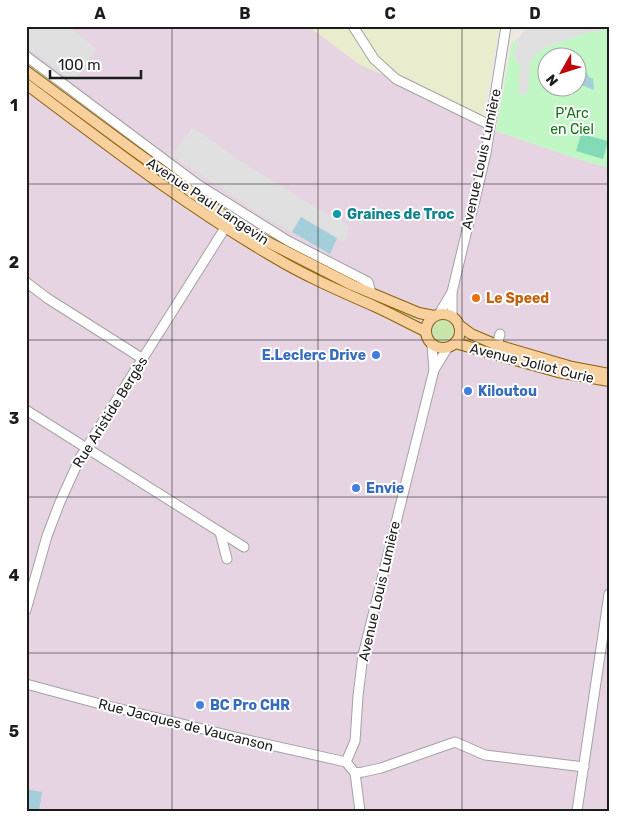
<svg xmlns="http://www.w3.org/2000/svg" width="635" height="837" viewBox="0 0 635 837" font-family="Rubik,sans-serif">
	<rect width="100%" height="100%" fill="#ede9e2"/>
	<!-- industrial -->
	<path fill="#e6d4e3" d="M 26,26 L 309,26 L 482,117 L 496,131 L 578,159 L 609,168 L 609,811 L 26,811 Z"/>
	<!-- farmland -->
	<path fill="#eaecce" d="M 308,26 L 499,26 L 482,117 L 360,65 Z"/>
	<!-- grass -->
	<g fill="#c8e6a9">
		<path d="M 26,60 L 125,134 L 125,136 L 123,138 L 26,67 Z"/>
		<path d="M 257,240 L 301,265 L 320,273 L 416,316 L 415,320 L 417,321 L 416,322 L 272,254 Z"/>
		<path d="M 442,320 L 450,322 L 454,330 L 451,338 C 442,345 432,340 432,328 L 438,323 L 438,321 Z"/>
	</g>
	<!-- park -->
	<path fill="#c0f7c4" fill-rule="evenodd" d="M 604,26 L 609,26 L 609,168 L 578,159 L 496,131 L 512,41 L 517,44 L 514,53 L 515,59 L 518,62 L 521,68 L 519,75 L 519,94 L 528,93 L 529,74 L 531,67 L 527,65 L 536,55 L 544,48 L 594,30 L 596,34 L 601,31 ZM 548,58 L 578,58 L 578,88 L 548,88 Z"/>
	<!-- pitch -->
	<path fill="#83dab7" d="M 581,134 L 608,141 L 603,159 L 576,151 Z"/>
	<!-- parking -->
	<g fill="#e0e0e0">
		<path d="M 26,26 L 67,26 L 97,49 L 74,82 L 26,47 Z"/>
		<path d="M 531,26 L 537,27 L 604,26 L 601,31 L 597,34 L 594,30 L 544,48 L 536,55 L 528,65 L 531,67 L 529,74 L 528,93 L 519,95 L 519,75 L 521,68 L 514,55 L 517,44 L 514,42 L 524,31 Z"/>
		<path d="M 192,127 L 248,166 L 329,215 L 342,221 L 349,226 L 345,241 L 339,240 L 301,217 L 292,232 L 262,216 L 172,155 L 187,135 Z"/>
	</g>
	<!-- water -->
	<g fill="#a4ced9">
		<path d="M 581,67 L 587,73 L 590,78 L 593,78 L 594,90 L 581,85 C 579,78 575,75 581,67 Z"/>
		<path d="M 301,217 L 337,238 L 330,254 L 292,232 Z"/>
		<path d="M 26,789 L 42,792 L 39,811 L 26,811 Z"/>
	</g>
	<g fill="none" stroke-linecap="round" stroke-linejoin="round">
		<!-- minor casing -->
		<g stroke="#a3a3a3" stroke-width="11">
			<g id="minor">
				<path d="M 353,26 L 374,59 L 396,79 L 490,125"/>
				<path d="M 26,56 L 197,184 L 288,241 L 368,282 L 371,293"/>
				<path d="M 26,282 L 47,298 L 143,359"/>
				<path d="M 439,314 L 452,292"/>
				<path d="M 452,316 L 452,292 L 467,230 L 475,200 L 486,153 L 506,26"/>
				<path d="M 497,345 L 500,334"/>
				<path d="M 434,370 L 448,347"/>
				<path d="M 26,410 L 220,532 L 227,559"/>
				<path d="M 220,532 L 244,547"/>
				<path d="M 26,610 L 47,536 L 60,502 L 80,458 L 225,228"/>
				<path d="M 26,684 L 104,705 L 248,740 L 346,762"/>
				<path d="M 346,762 L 355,741 L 358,696 L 363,655 L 434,370 L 432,345"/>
				<path d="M 346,762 L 355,773 L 360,811"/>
				<path d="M 355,773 L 363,772 L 381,768 L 455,742 L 485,755 L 584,767"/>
				<path d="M 577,811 L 609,594"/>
			</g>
		</g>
		<!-- major casing -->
		<g stroke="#8e6006" stroke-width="12">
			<g id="major">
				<path d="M 26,71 L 129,147 L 229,219 L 258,237 L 352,285 L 419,313 L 434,316"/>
				<path d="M 26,84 C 106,144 186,206 272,256 C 305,276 340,291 374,306 C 392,314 408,323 425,331"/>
				<circle cx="443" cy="331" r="17"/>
				<path d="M 459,325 L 471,334 L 497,345 L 572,367 L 609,374"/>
				<path d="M 455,343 L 558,372 L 609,381"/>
			</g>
		</g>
		<!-- minor -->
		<use href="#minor" stroke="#fff" stroke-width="9"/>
		<!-- major -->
		<use href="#major" stroke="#f8d09d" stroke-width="10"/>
	</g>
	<!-- grid -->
	<path fill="none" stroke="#1c1c1c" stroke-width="1" stroke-opacity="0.55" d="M 172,26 L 172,811M 318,26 L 318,811M 462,26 L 462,811M 26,184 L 609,184M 26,340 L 609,340M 26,497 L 609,497M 26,653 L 609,653"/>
	<!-- markers -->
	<circle fill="#0f9aa8" stroke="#fff" stroke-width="2" cx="337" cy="214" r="5"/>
	<circle fill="#e8710a" stroke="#fff" stroke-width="2" cx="476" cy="298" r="5"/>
	<g fill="#3f7fe0" stroke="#fff" stroke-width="2">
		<circle cx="376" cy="355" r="5"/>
		<circle cx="468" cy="391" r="5"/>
		<circle cx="356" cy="488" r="5"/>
		<circle cx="200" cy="705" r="5"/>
	</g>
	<g text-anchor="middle" stroke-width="4" stroke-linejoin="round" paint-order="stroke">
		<!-- park labels -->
		<g font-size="14" fill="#0f7517" stroke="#fff">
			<text x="572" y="118">P'Arc<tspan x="572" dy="16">en Ciel</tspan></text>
		</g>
		<!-- street labels -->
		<g font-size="14" fill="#1c1c1c" stroke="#fff">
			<text transform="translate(481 159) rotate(-78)" y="5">Avenue Louis Lumière</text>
			<text transform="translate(208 201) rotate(34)" y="5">Avenue Paul Langevin</text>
			<text transform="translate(532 363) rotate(14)" y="5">Avenue Joliot Curie</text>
			<text transform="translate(110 412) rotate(-58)" y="5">Rue Aristide Bergès</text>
			<text transform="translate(379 591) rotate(-77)" y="5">Avenue Louis Lumière</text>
			<text transform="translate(186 725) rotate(14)" y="5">Rue Jacques de Vaucanson</text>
		</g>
		<!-- culture labels -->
		<g font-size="14" font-weight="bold" fill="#0d838f" stroke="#fff" text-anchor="start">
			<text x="347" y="219">Graines de Troc</text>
		</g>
		<!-- food labels -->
		<g font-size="14" font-weight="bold" fill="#c56008" stroke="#fff" text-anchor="start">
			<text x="486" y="303">Le Speed</text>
		</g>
		<!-- shop labels -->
		<g font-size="14" font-weight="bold" fill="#366cbe" stroke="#fff" text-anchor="start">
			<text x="366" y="360" text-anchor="end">E.Leclerc Drive</text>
			<text x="478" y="396">Kiloutou</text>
			<text x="366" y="493">Envie</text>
			<text x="210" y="710">BC Pro CHR</text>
		</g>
	</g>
	<!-- border -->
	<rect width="635" height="837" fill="none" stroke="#ffffff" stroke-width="55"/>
	<!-- north arrow -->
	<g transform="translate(562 72) rotate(231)"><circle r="24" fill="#ffffff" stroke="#a4a4a4"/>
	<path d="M0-4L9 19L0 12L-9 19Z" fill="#c0080a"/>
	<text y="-8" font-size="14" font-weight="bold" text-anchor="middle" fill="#1c1c1c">N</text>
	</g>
	<!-- scale -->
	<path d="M50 70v8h91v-8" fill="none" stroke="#1c1c1c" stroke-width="2.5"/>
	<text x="58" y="70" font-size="15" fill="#1c1c1c" stroke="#ffffff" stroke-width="4" paint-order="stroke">100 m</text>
	<rect x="28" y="28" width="580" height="782" fill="none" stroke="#1c1c1c" stroke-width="2"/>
	<g font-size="16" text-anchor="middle" font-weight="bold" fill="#1c1c1c">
		<text x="100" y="19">A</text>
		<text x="245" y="19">B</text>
		<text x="390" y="19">C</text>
		<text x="535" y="19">D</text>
		<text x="14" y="111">1</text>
		<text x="14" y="268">2</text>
		<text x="14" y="424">3</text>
		<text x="14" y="581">4</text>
		<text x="14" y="737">5</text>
	</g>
</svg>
